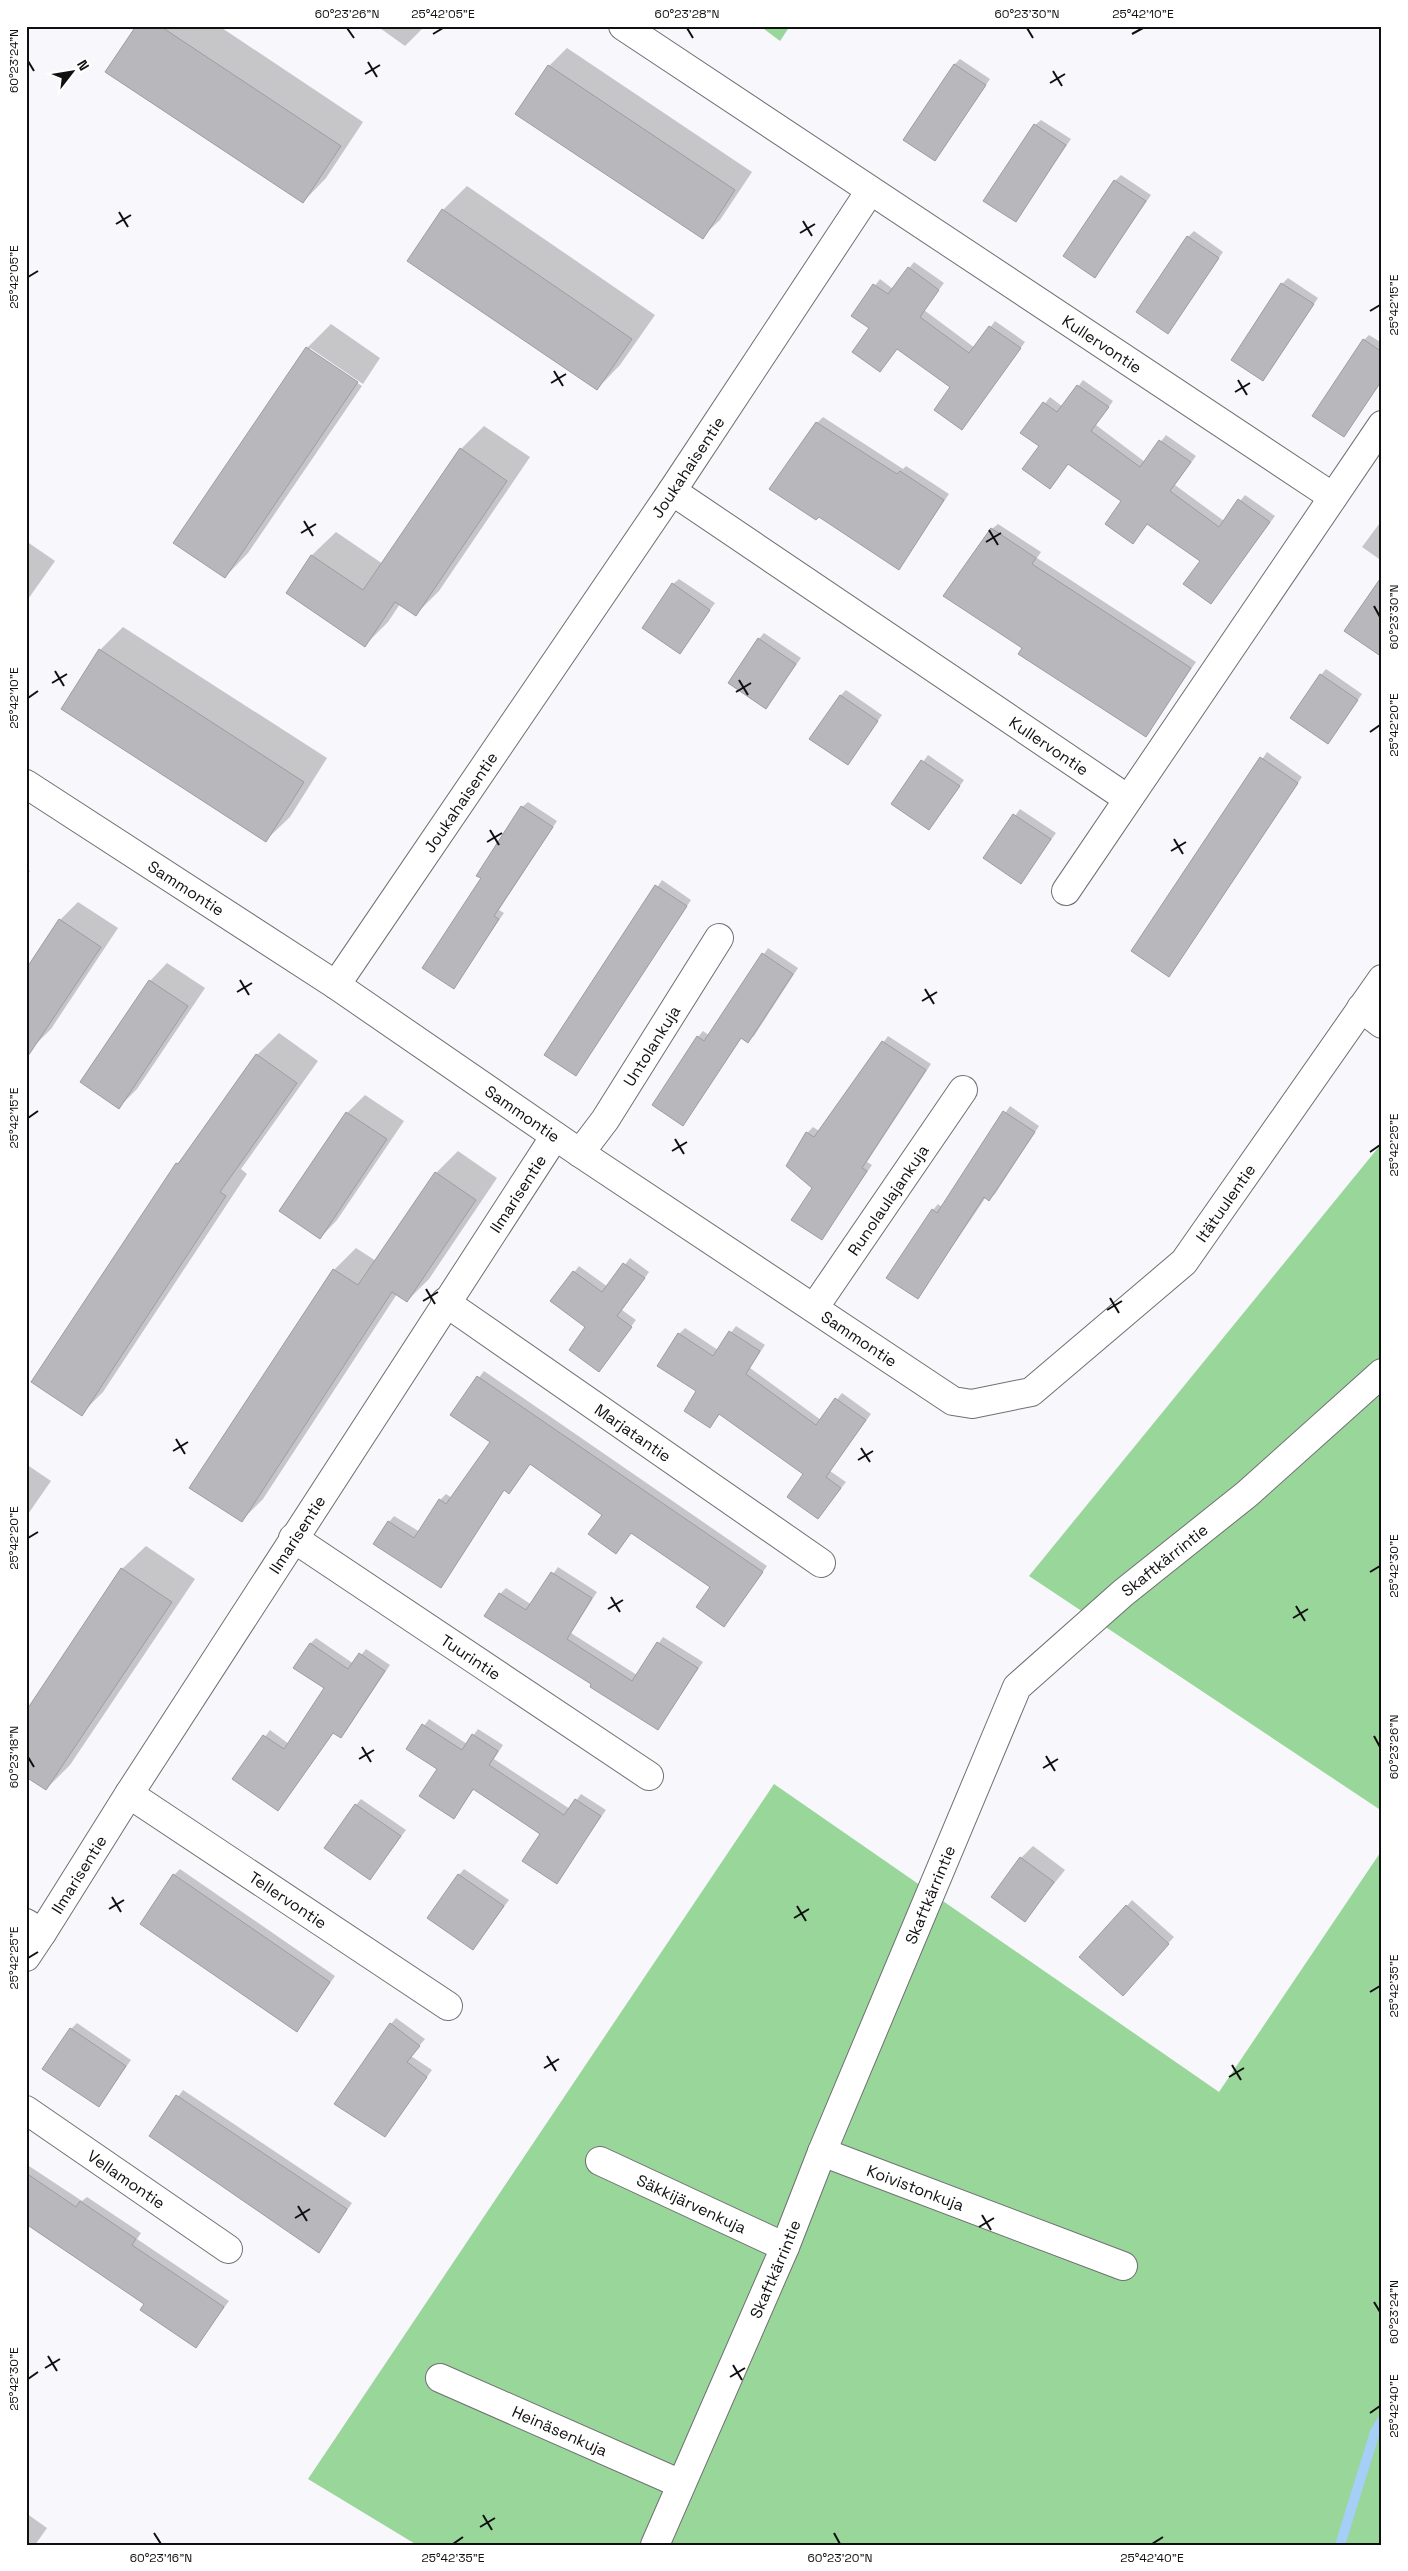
<svg xmlns="http://www.w3.org/2000/svg" width="1408" height="2571" viewBox="0 0 1408 2571" font-family="'Space Grotesk',sans-serif">
	<rect width="100%" height="100%" fill="#f8f7fb"/>
	<!-- green -->
	<g fill="#98d69a">
		<path d="M 760,26 L 790,26 L 780,41 Z"/>
		<path d="M 1382,1143 L 1382,1811 L 1029,1576 Z"/>
		<path d="M 774,1784 L 1219,2092 L 1382,1850 L 1382,2545 L 417,2545 L 308,2479 Z"/>
	</g>
	<!-- shadow -->
	<g fill="#0003">
		<path d="M 137,26 L 219,26 L 363,122 L 326,178 L 303,202 Z"/>
		<path d="M 377,26 L 425,26 L 405,46 Z"/>
		<path d="M 567,48 L 752,172 L 720,220 L 702,237 L 549,66 Z"/>
		<path d="M 960,59 L 990,79 L 935,160 L 955,64 Z"/>
		<path d="M 1041,120 L 1071,139 L 1015,220 L 1035,125 Z"/>
		<path d="M 1121,175 L 1151,195 L 1095,276 L 1115,181 Z"/>
		<path d="M 467,186 L 655,315 L 620,365 L 597,389 L 409,261 L 443,210 Z"/>
		<path d="M 1194,231 L 1223,252 L 1168,332 L 1188,237 Z"/>
		<path d="M 914,262 L 944,283 L 924,310 L 975,348 L 995,321 L 1025,342 L 962,429 L 952,387 L 897,348 L 880,370 L 871,328 L 852,315 L 880,279 L 893,289 Z"/>
		<path d="M 1288,278 L 1318,298 L 1263,379 L 1282,284 Z"/>
		<path d="M 331,324 L 380,358 L 363,384 L 310,348 L 310,351 L 362,386 L 248,553 L 225,577 L 175,543 L 307,348 Z"/>
		<path d="M 1369,335 L 1382,343 L 1382,381 L 1344,435 L 1364,340 Z"/>
		<path d="M 1083,380 L 1113,401 L 1096,425 L 1145,462 L 1166,435 L 1196,456 L 1175,485 L 1224,521 L 1245,495 L 1275,516 L 1211,603 L 1202,561 L 1148,523 L 1132,543 L 1123,501 L 1069,463 L 1050,488 L 1040,446 L 1022,433 L 1050,397 L 1063,407 Z"/>
		<path d="M 823,417 L 903,469 L 906,466 L 949,494 L 899,568 L 817,423 Z"/>
		<path d="M 484,426 L 530,457 L 439,591 L 416,614 L 400,604 L 388,622 L 365,645 L 287,593 L 312,555 L 336,532 L 383,564 L 461,449 Z"/>
		<path d="M 1382,520 L 1382,561 L 1362,547 Z"/>
		<path d="M 998,524 L 1041,552 L 1037,558 L 1196,662 L 1145,736 L 1024,647 L 992,529 Z"/>
		<path d="M 26,541 L 55,561 L 26,602 Z"/>
		<path d="M 679,579 L 715,603 L 680,652 L 673,584 Z"/>
		<path d="M 123,627 L 327,758 L 290,817 L 266,840 L 100,650 Z"/>
		<path d="M 764,633 L 801,658 L 766,707 L 759,639 Z"/>
		<path d="M 1326,669 L 1362,694 L 1328,743 L 1321,675 Z"/>
		<path d="M 846,690 L 882,715 L 847,763 L 840,696 Z"/>
		<path d="M 1267,752 L 1302,777 L 1169,975 L 1133,951 Z"/>
		<path d="M 928,755 L 964,780 L 929,829 L 893,804 Z"/>
		<path d="M 528,802 L 557,821 L 499,910 L 504,913 L 453,987 L 482,878 L 522,807 Z"/>
		<path d="M 1020,809 L 1056,833 L 1021,882 L 985,858 Z"/>
		<path d="M 26,868 L 30,871 L 26,877 Z"/>
		<path d="M 662,880 L 691,900 L 576,1074 L 546,1055 Z"/>
		<path d="M 78,902 L 118,928 L 51,1029 L 34,1046 L 60,920 Z"/>
		<path d="M 768,948 L 798,968 L 754,1036 L 748,1041 L 742,1037 L 683,1124 L 698,1037 L 703,1031 L 710,1036 Z"/>
		<path d="M 167,963 L 205,988 L 137,1089 L 119,1107 L 150,981 Z"/>
		<path d="M 279,1033 L 318,1061 L 241,1169 L 247,1174 L 103,1392 L 81,1414 L 177,1164 L 187,1153 L 257,1055 Z"/>
		<path d="M 888,1036 L 931,1064 L 867,1162 L 872,1165 L 822,1239 L 814,1188 L 787,1166 L 807,1133 L 813,1127 L 819,1131 Z"/>
		<path d="M 365,1095 L 404,1121 L 337,1220 L 320,1238 L 280,1211 L 347,1113 Z"/>
		<path d="M 1010,1106 L 1039,1126 L 995,1194 L 989,1199 L 986,1197 L 918,1297 L 933,1210 L 938,1204 L 942,1207 Z"/>
		<path d="M 458,1151 L 497,1178 L 429,1279 L 407,1301 L 397,1294 L 263,1499 L 241,1521 L 334,1270 L 356,1248 L 376,1261 L 436,1173 Z"/>
		<path d="M 630,1258 L 649,1272 L 622,1310 L 636,1320 L 599,1370 L 587,1327 L 552,1301 L 579,1266 L 608,1287 Z"/>
		<path d="M 736,1326 L 765,1345 L 750,1368 L 821,1420 L 842,1393 L 871,1414 L 830,1471 L 846,1482 L 818,1518 L 805,1474 L 721,1413 L 710,1426 L 679,1334 L 685,1328 L 718,1350 Z"/>
		<path d="M 484,1371 L 767,1566 L 724,1626 L 712,1587 L 632,1532 L 616,1552 L 603,1514 L 531,1463 L 514,1487 L 509,1492 L 505,1489 L 441,1586 L 389,1522 L 394,1516 L 420,1532 L 440,1500 L 446,1494 L 452,1498 L 491,1442 L 452,1414 Z"/>
		<path d="M 26,1464 L 51,1481 L 26,1517 Z"/>
		<path d="M 146,1546 L 195,1579 L 70,1765 L 46,1789 L 122,1569 Z"/>
		<path d="M 558,1567 L 597,1592 L 571,1633 L 637,1675 L 663,1637 L 703,1662 L 658,1729 L 593,1684 L 500,1594 L 506,1588 L 532,1605 Z"/>
		<path d="M 316,1638 L 354,1664 L 366,1649 L 390,1665 L 346,1731 L 341,1737 L 334,1732 L 278,1810 L 234,1778 L 270,1730 L 289,1744 L 326,1688 L 310,1644 Z"/>
		<path d="M 429,1719 L 467,1744 L 478,1729 L 503,1745 L 494,1759 L 570,1809 L 581,1794 L 606,1810 L 556,1882 L 541,1834 L 474,1789 L 454,1817 L 439,1768 L 408,1748 Z"/>
		<path d="M 361,1799 L 406,1830 L 370,1878 L 356,1805 Z"/>
		<path d="M 1033,1846 L 1065,1870 L 1025,1920 L 1021,1858 Z"/>
		<path d="M 180,1869 L 335,1976 L 297,2031 L 174,1875 Z"/>
		<path d="M 464,1869 L 509,1900 L 473,1949 L 459,1875 Z"/>
		<path d="M 1132,1900 L 1174,1937 L 1128,1988 L 1127,1906 Z"/>
		<path d="M 396,2018 L 425,2039 L 411,2056 L 432,2070 L 385,2135 L 391,2024 Z"/>
		<path d="M 77,2023 L 131,2060 L 98,2106 L 71,2029 Z"/>
		<path d="M 183,2090 L 352,2203 L 319,2251 L 150,2135 Z"/>
		<path d="M 26,2164 L 82,2201 L 87,2197 L 141,2233 L 137,2239 L 229,2301 L 196,2346 L 145,2304 L 26,2223 Z"/>
		<path d="M 26,2513 L 47,2528 L 35,2545 L 26,2545 Z"/>
	</g>
	<g fill="none" stroke-linecap="round" stroke-linejoin="round">
		<!-- stream -->
		<path stroke="#a5cff6" stroke-width="10" d="M 1340,2545 L 1375,2432 L 1382,2420"/>
	</g>
	<!-- building -->
	<g fill="#b8b7bb" stroke="#9e9da0">
		<path d="M 136,26 L 160,26 L 341,146 L 303,203 L 105,72 Z"/>
		<path d="M 954,64 L 986,85 L 935,161 L 903,140 Z"/>
		<path d="M 548,65 L 735,190 L 703,239 L 515,114 Z"/>
		<path d="M 1034,124 L 1066,145 L 1016,222 L 983,201 Z"/>
		<path d="M 1114,180 L 1146,201 L 1095,278 L 1063,256 Z"/>
		<path d="M 442,209 L 632,339 L 597,390 L 407,261 Z"/>
		<path d="M 1187,236 L 1219,258 L 1168,334 L 1136,312 Z"/>
		<path d="M 908,267 L 939,290 L 920,317 L 969,353 L 989,326 L 1021,348 L 962,430 L 934,410 L 950,387 L 897,349 L 880,372 L 852,352 L 869,328 L 851,316 L 873,284 L 888,294 Z"/>
		<path d="M 1281,283 L 1314,304 L 1263,381 L 1231,360 Z"/>
		<path d="M 1363,339 L 1382,352 L 1382,380 L 1344,437 L 1312,416 Z"/>
		<path d="M 306,347 L 358,382 L 225,578 L 173,543 Z"/>
		<path d="M 1077,385 L 1109,407 L 1091,431 L 1140,467 L 1159,440 L 1191,462 L 1170,491 L 1219,527 L 1238,499 L 1270,522 L 1211,604 L 1183,584 L 1200,561 L 1147,524 L 1133,544 L 1105,524 L 1121,501 L 1068,464 L 1050,489 L 1022,469 L 1039,446 L 1020,433 L 1043,402 L 1057,412 Z"/>
		<path d="M 816,422 L 897,474 L 900,471 L 944,500 L 899,570 L 819,517 L 816,520 L 769,489 Z"/>
		<path d="M 460,448 L 507,481 L 416,616 L 395,602 L 365,647 L 286,593 L 311,555 L 363,590 Z"/>
		<path d="M 991,528 L 1036,558 L 1032,564 L 1191,668 L 1146,737 L 1018,654 L 1022,648 L 943,596 Z"/>
		<path d="M 1382,576 L 1382,657 L 1344,631 Z"/>
		<path d="M 672,583 L 710,610 L 680,654 L 642,628 Z"/>
		<path d="M 758,638 L 796,664 L 766,709 L 728,683 Z"/>
		<path d="M 99,649 L 304,782 L 266,842 L 61,709 Z"/>
		<path d="M 1320,674 L 1358,700 L 1328,744 L 1290,718 Z"/>
		<path d="M 840,695 L 878,721 L 848,765 L 809,739 Z"/>
		<path d="M 1260,757 L 1298,783 L 1169,977 L 1131,951 Z"/>
		<path d="M 921,760 L 960,786 L 929,830 L 891,804 Z"/>
		<path d="M 521,806 L 553,827 L 494,916 L 499,919 L 454,989 L 422,968 L 481,878 L 476,876 Z"/>
		<path d="M 1013,814 L 1051,839 L 1021,884 L 983,858 Z"/>
		<path d="M 655,885 L 687,906 L 576,1076 L 544,1055 Z"/>
		<path d="M 59,919 L 101,947 L 26,1059 L 26,969 Z"/>
		<path d="M 762,953 L 793,974 L 748,1043 L 741,1038 L 683,1126 L 652,1105 L 697,1036 L 704,1041 Z"/>
		<path d="M 149,980 L 188,1006 L 119,1109 L 80,1082 Z"/>
		<path d="M 882,1041 L 926,1070 L 862,1168 L 867,1171 L 822,1240 L 791,1220 L 812,1188 L 786,1166 L 806,1132 L 814,1137 Z"/>
		<path d="M 256,1054 L 297,1083 L 220,1192 L 226,1196 L 82,1416 L 31,1382 L 176,1163 L 178,1164 Z"/>
		<path d="M 1003,1111 L 1035,1132 L 989,1201 L 984,1197 L 918,1299 L 886,1278 L 932,1209 L 937,1213 Z"/>
		<path d="M 346,1112 L 387,1139 L 320,1239 L 279,1211 Z"/>
		<path d="M 435,1172 L 476,1200 L 407,1302 L 392,1292 L 242,1522 L 189,1488 L 333,1269 L 358,1285 Z"/>
		<path d="M 623,1263 L 645,1278 L 617,1316 L 632,1327 L 599,1372 L 569,1350 L 585,1327 L 550,1301 L 573,1271 L 602,1292 Z"/>
		<path d="M 729,1331 L 760,1351 L 746,1374 L 816,1425 L 835,1398 L 866,1420 L 826,1477 L 841,1488 L 818,1519 L 787,1497 L 803,1474 L 719,1414 L 710,1428 L 684,1411 L 696,1391 L 657,1366 L 678,1333 L 713,1356 Z"/>
		<path d="M 477,1376 L 763,1572 L 724,1627 L 696,1607 L 710,1587 L 631,1533 L 616,1554 L 588,1534 L 602,1515 L 530,1464 L 509,1494 L 504,1490 L 441,1588 L 373,1544 L 388,1521 L 414,1538 L 439,1499 L 446,1504 L 490,1442 L 450,1415 Z"/>
		<path d="M 121,1568 L 172,1602 L 46,1790 L 26,1777 L 26,1711 Z"/>
		<path d="M 551,1572 L 592,1598 L 567,1639 L 632,1681 L 657,1642 L 698,1668 L 658,1730 L 590,1687 L 591,1684 L 484,1616 L 499,1593 L 526,1610 Z"/>
		<path d="M 310,1643 L 348,1669 L 359,1653 L 385,1671 L 341,1738 L 333,1733 L 278,1811 L 232,1779 L 263,1735 L 284,1749 L 324,1688 L 293,1668 Z"/>
		<path d="M 422,1724 L 462,1750 L 472,1734 L 498,1751 L 489,1765 L 564,1815 L 575,1799 L 601,1816 L 557,1884 L 522,1861 L 540,1834 L 473,1789 L 454,1819 L 419,1796 L 437,1769 L 406,1749 Z"/>
		<path d="M 355,1804 L 401,1836 L 370,1880 L 324,1848 Z"/>
		<path d="M 1020,1857 L 1054,1882 L 1025,1922 L 991,1897 Z"/>
		<path d="M 173,1874 L 330,1982 L 297,2032 L 140,1924 Z"/>
		<path d="M 458,1874 L 504,1906 L 473,1950 L 427,1918 Z"/>
		<path d="M 1126,1905 L 1169,1944 L 1123,1996 L 1079,1957 Z"/>
		<path d="M 390,2023 L 420,2046 L 407,2062 L 427,2077 L 385,2137 L 334,2104 Z"/>
		<path d="M 70,2028 L 126,2066 L 99,2107 L 42,2069 Z"/>
		<path d="M 176,2095 L 347,2209 L 319,2253 L 149,2136 Z"/>
		<path d="M 26,2173 L 76,2207 L 80,2201 L 136,2239 L 132,2245 L 224,2307 L 196,2348 L 140,2310 L 144,2304 L 26,2224 Z"/>
	</g>
	<g fill="none" stroke-linecap="round" stroke-linejoin="round">
		<!-- street casing -->
		<g stroke="#706f72" stroke-width="30">
			<g id="street">
				<path id="s1" d="M 623,26 L 1333,497"/>
				<path id="s2" d="M 672,491 L 1128,799"/>
				<path id="s3" d="M 26,784 L 336,985 L 580,1153 L 953,1401 L 972,1404 L 1031,1392 L 1184,1262 L 1382,979"/>
				<path d="M 1066,891 L 1382,425"/>
				<path id="s4" d="M 336,985 L 672,491 L 870,191"/>
				<path d="M 1361,1008 L 1382,1024"/>
				<path id="s5" d="M 580,1153 L 605,1120 L 719,938"/>
				<path id="s6" d="M 445,1302 L 821,1563"/>
				<path id="s7" d="M 814,1308 L 963,1090"/>
				<path id="s8" d="M 293,1538 L 649,1776"/>
				<path id="s9" d="M 129,1794 L 448,2006"/>
				<path id="s10" d="M 26,1923 L 42,1933 L 129,1794 L 555,1136"/>
				<path d="M 26,1957 L 42,1933"/>
				<path id="s11" d="M 26,2110 L 228,2249"/>
				<path id="s12" d="M 822,2152 L 1123,2266"/>
				<path id="s13" d="M 600,2161 L 785,2247"/>
				<path id="s14" d="M 440,2378 L 681,2484"/>
				<path id="s15" d="M 655,2545 L 785,2247 L 822,2152 L 1017,1687 L 1123,1593 L 1247,1494 L 1382,1373"/>
			</g>
		</g>
		<!-- street -->
		<use href="#street" stroke="#fff" stroke-width="28"/>
	</g>
	<!-- ticks -->
	<path fill="none" stroke="#101011" stroke-width="2" d="M 347,28 L 354,38M 687,28 L 693,38M 1027,28 L 1033,38M 433,34 L 443,28M 1132,34 L 1143,28M 28,61 L 34,71M 368,62 L 377,77M 1053,71 L 1062,86M 365,74 L 380,65M 1050,83 L 1065,74M 119,212 L 128,227M 803,221 L 812,236M 116,224 L 131,215M 800,233 L 815,224M 28,277 L 38,271M 1370,311 L 1380,305M 554,371 L 563,386M 1238,380 L 1247,395M 551,383 L 566,374M 1235,392 L 1250,383M 304,521 L 313,536M 989,530 L 998,545M 301,533 L 316,524M 986,542 L 1001,533M 1374,606 L 1380,617M 55,671 L 64,686M 739,680 L 748,695M 52,683 L 67,674M 736,692 L 751,683M 28,698 L 38,691M 1370,732 L 1380,725M 490,830 L 499,845M 1174,839 L 1183,854M 487,842 L 502,833M 1171,851 L 1186,842M 240,980 L 249,995M 925,989 L 934,1004M 237,992 L 252,983M 922,1001 L 937,992M 28,1118 L 38,1111M 675,1139 L 684,1154M 672,1151 L 687,1142M 1370,1152 L 1380,1145M 426,1289 L 435,1304M 1110,1298 L 1119,1313M 423,1301 L 438,1292M 1107,1310 L 1122,1301M 176,1439 L 185,1454M 861,1448 L 870,1462M 173,1451 L 188,1442M 858,1460 L 873,1451M 28,1538 L 38,1532M 1370,1572 L 1380,1566M 611,1597 L 620,1612M 1296,1606 L 1305,1621M 608,1609 L 623,1600M 1293,1618 L 1308,1609M 1374,1736 L 1380,1747M 362,1747 L 371,1762M 1046,1756 L 1055,1771M 28,1757 L 34,1767M 359,1759 L 374,1750M 1043,1768 L 1058,1759M 112,1897 L 121,1912M 797,1906 L 806,1921M 109,1909 L 124,1900M 794,1918 L 809,1909M 28,1958 L 38,1952M 1370,1992 L 1380,1986M 547,2056 L 556,2071M 1232,2065 L 1241,2080M 544,2068 L 559,2059M 1229,2077 L 1244,2068M 298,2206 L 307,2221M 982,2215 L 991,2230M 295,2218 L 310,2209M 979,2227 L 994,2218M 1374,2302 L 1380,2312M 48,2356 L 57,2371M 733,2365 L 742,2380M 45,2368 L 60,2359M 730,2377 L 745,2368M 28,2379 L 38,2372M 1370,2413 L 1380,2406M 483,2515 L 492,2530M 480,2527 L 495,2518M 154,2533 L 161,2544M 834,2533 L 840,2544M 453,2544 L 463,2537M 1152,2544 L 1163,2537"/>
	<g text-anchor="middle" stroke-width="5" stroke-linejoin="round" paint-order="stroke">
		<!-- street labels -->
		<g font-size="16" fill="#101011" stroke="#fff">
			<text dy="6" stroke="none"><textPath href="#s1" startOffset="575">Kullervontie</textPath></text>
			<text dy="6" stroke="none"><textPath href="#s4" startOffset="626">Joukahaisentie</textPath></text>
			<text dy="6" stroke="none"><textPath href="#s2" startOffset="455">Kullervontie</textPath></text>
			<text dy="6" stroke="none"><textPath href="#s4" startOffset="221">Joukahaisentie</textPath></text>
			<text dy="6" stroke="none"><textPath href="#s3" startOffset="191">Sammontie</textPath></text>
			<text dy="6" stroke="none"><textPath href="#s5" startOffset="129">Untolankuja</textPath></text>
			<text dy="6" stroke="none"><textPath href="#s3" startOffset="596">Sammontie</textPath></text>
			<text dy="6" stroke="none"><textPath href="#s10" startOffset="898">Ilmarisentie</textPath></text>
			<text dy="6" stroke="none"><textPath href="#s7" startOffset="131">Runolaulajankuja</textPath></text>
			<text dy="6" stroke="none"><textPath href="#s3" startOffset="1466">Itätuulentie</textPath></text>
			<text dy="6" stroke="none"><textPath href="#s3" startOffset="1001">Sammontie</textPath></text>
			<text dy="6" stroke="none"><textPath href="#s6" startOffset="229">Marjatantie</textPath></text>
			<text dy="6" stroke="none"><textPath href="#s10" startOffset="492">Ilmarisentie</textPath></text>
			<text dy="6" stroke="none"><textPath href="#s15" startOffset="1126">Skaftkärrintie</textPath></text>
			<text dy="6" stroke="none"><textPath href="#s8" startOffset="214">Tuurintie</textPath></text>
			<text dy="6" stroke="none"><textPath href="#s10" startOffset="88">Ilmarisentie</textPath></text>
			<text dy="6" stroke="none"><textPath href="#s15" startOffset="706">Skaftkärrintie</textPath></text>
			<text dy="6" stroke="none"><textPath href="#s9" startOffset="191">Tellervontie</textPath></text>
			<text dy="6" stroke="none"><textPath href="#s11" startOffset="122">Vellamontie</textPath></text>
			<text dy="6" stroke="none"><textPath href="#s12" startOffset="100">Koivistonkuja</textPath></text>
			<text dy="6" stroke="none"><textPath href="#s13" startOffset="101">Säkkijärvenkuja</textPath></text>
			<text dy="6" stroke="none"><textPath href="#s15" startOffset="301">Skaftkärrintie</textPath></text>
			<text dy="6" stroke="none"><textPath href="#s14" startOffset="131">Heinäsenkuja</textPath></text>
		</g>
	</g>
	<!-- border -->
	<rect width="1408" height="2571" fill="none" stroke="#ffffff" stroke-width="55"/>
	<!-- north arrow -->
	<g transform="translate(72 72) rotate(59)" stroke="#ffffff" stroke-width="4" paint-order="stroke">
	<path d="M0-4L9 19L0 12L-9 19Z" fill="#101011"/>
	<text y="-8" font-size="14" font-weight="bold" text-anchor="middle" fill="#101011">N</text>
	</g>
	<rect x="28" y="28" width="1352" height="2516" fill="none" stroke="#101011" stroke-width="2"/>
	<g font-size="12" text-anchor="middle" fill="#101011">
		<text x="347" y="18">60°23'26"N</text>
		<text x="443" y="18">25°42'05"E</text>
		<text x="687" y="18">60°23'28"N</text>
		<text x="1027" y="18">60°23'30"N</text>
		<text x="1143" y="18">25°42'10"E</text>
		<text transform="translate(14 61) rotate(-90)" y="4">60°23'24"N</text>
		<text transform="translate(14 277) rotate(-90)" y="4">25°42'05"E</text>
		<text transform="translate(1394 305) rotate(-90)" y="4">25°42'15"E</text>
		<text transform="translate(1394 617) rotate(-90)" y="4">60°23'30"N</text>
		<text transform="translate(14 698) rotate(-90)" y="4">25°42'10"E</text>
		<text transform="translate(1394 725) rotate(-90)" y="4">25°42'20"E</text>
		<text transform="translate(14 1118) rotate(-90)" y="4">25°42'15"E</text>
		<text transform="translate(1394 1145) rotate(-90)" y="4">25°42'25"E</text>
		<text transform="translate(14 1538) rotate(-90)" y="4">25°42'20"E</text>
		<text transform="translate(1394 1566) rotate(-90)" y="4">25°42'30"E</text>
		<text transform="translate(1394 1747) rotate(-90)" y="4">60°23'26"N</text>
		<text transform="translate(14 1757) rotate(-90)" y="4">60°23'18"N</text>
		<text transform="translate(14 1958) rotate(-90)" y="4">25°42'25"E</text>
		<text transform="translate(1394 1986) rotate(-90)" y="4">25°42'35"E</text>
		<text transform="translate(1394 2312) rotate(-90)" y="4">60°23'24"N</text>
		<text transform="translate(14 2379) rotate(-90)" y="4">25°42'30"E</text>
		<text transform="translate(1394 2406) rotate(-90)" y="4">25°42'40"E</text>
		<text x="161" y="2562">60°23'16"N</text>
		<text x="453" y="2562">25°42'35"E</text>
		<text x="840" y="2562">60°23'20"N</text>
		<text x="1152" y="2562">25°42'40"E</text>
	</g>
</svg>
